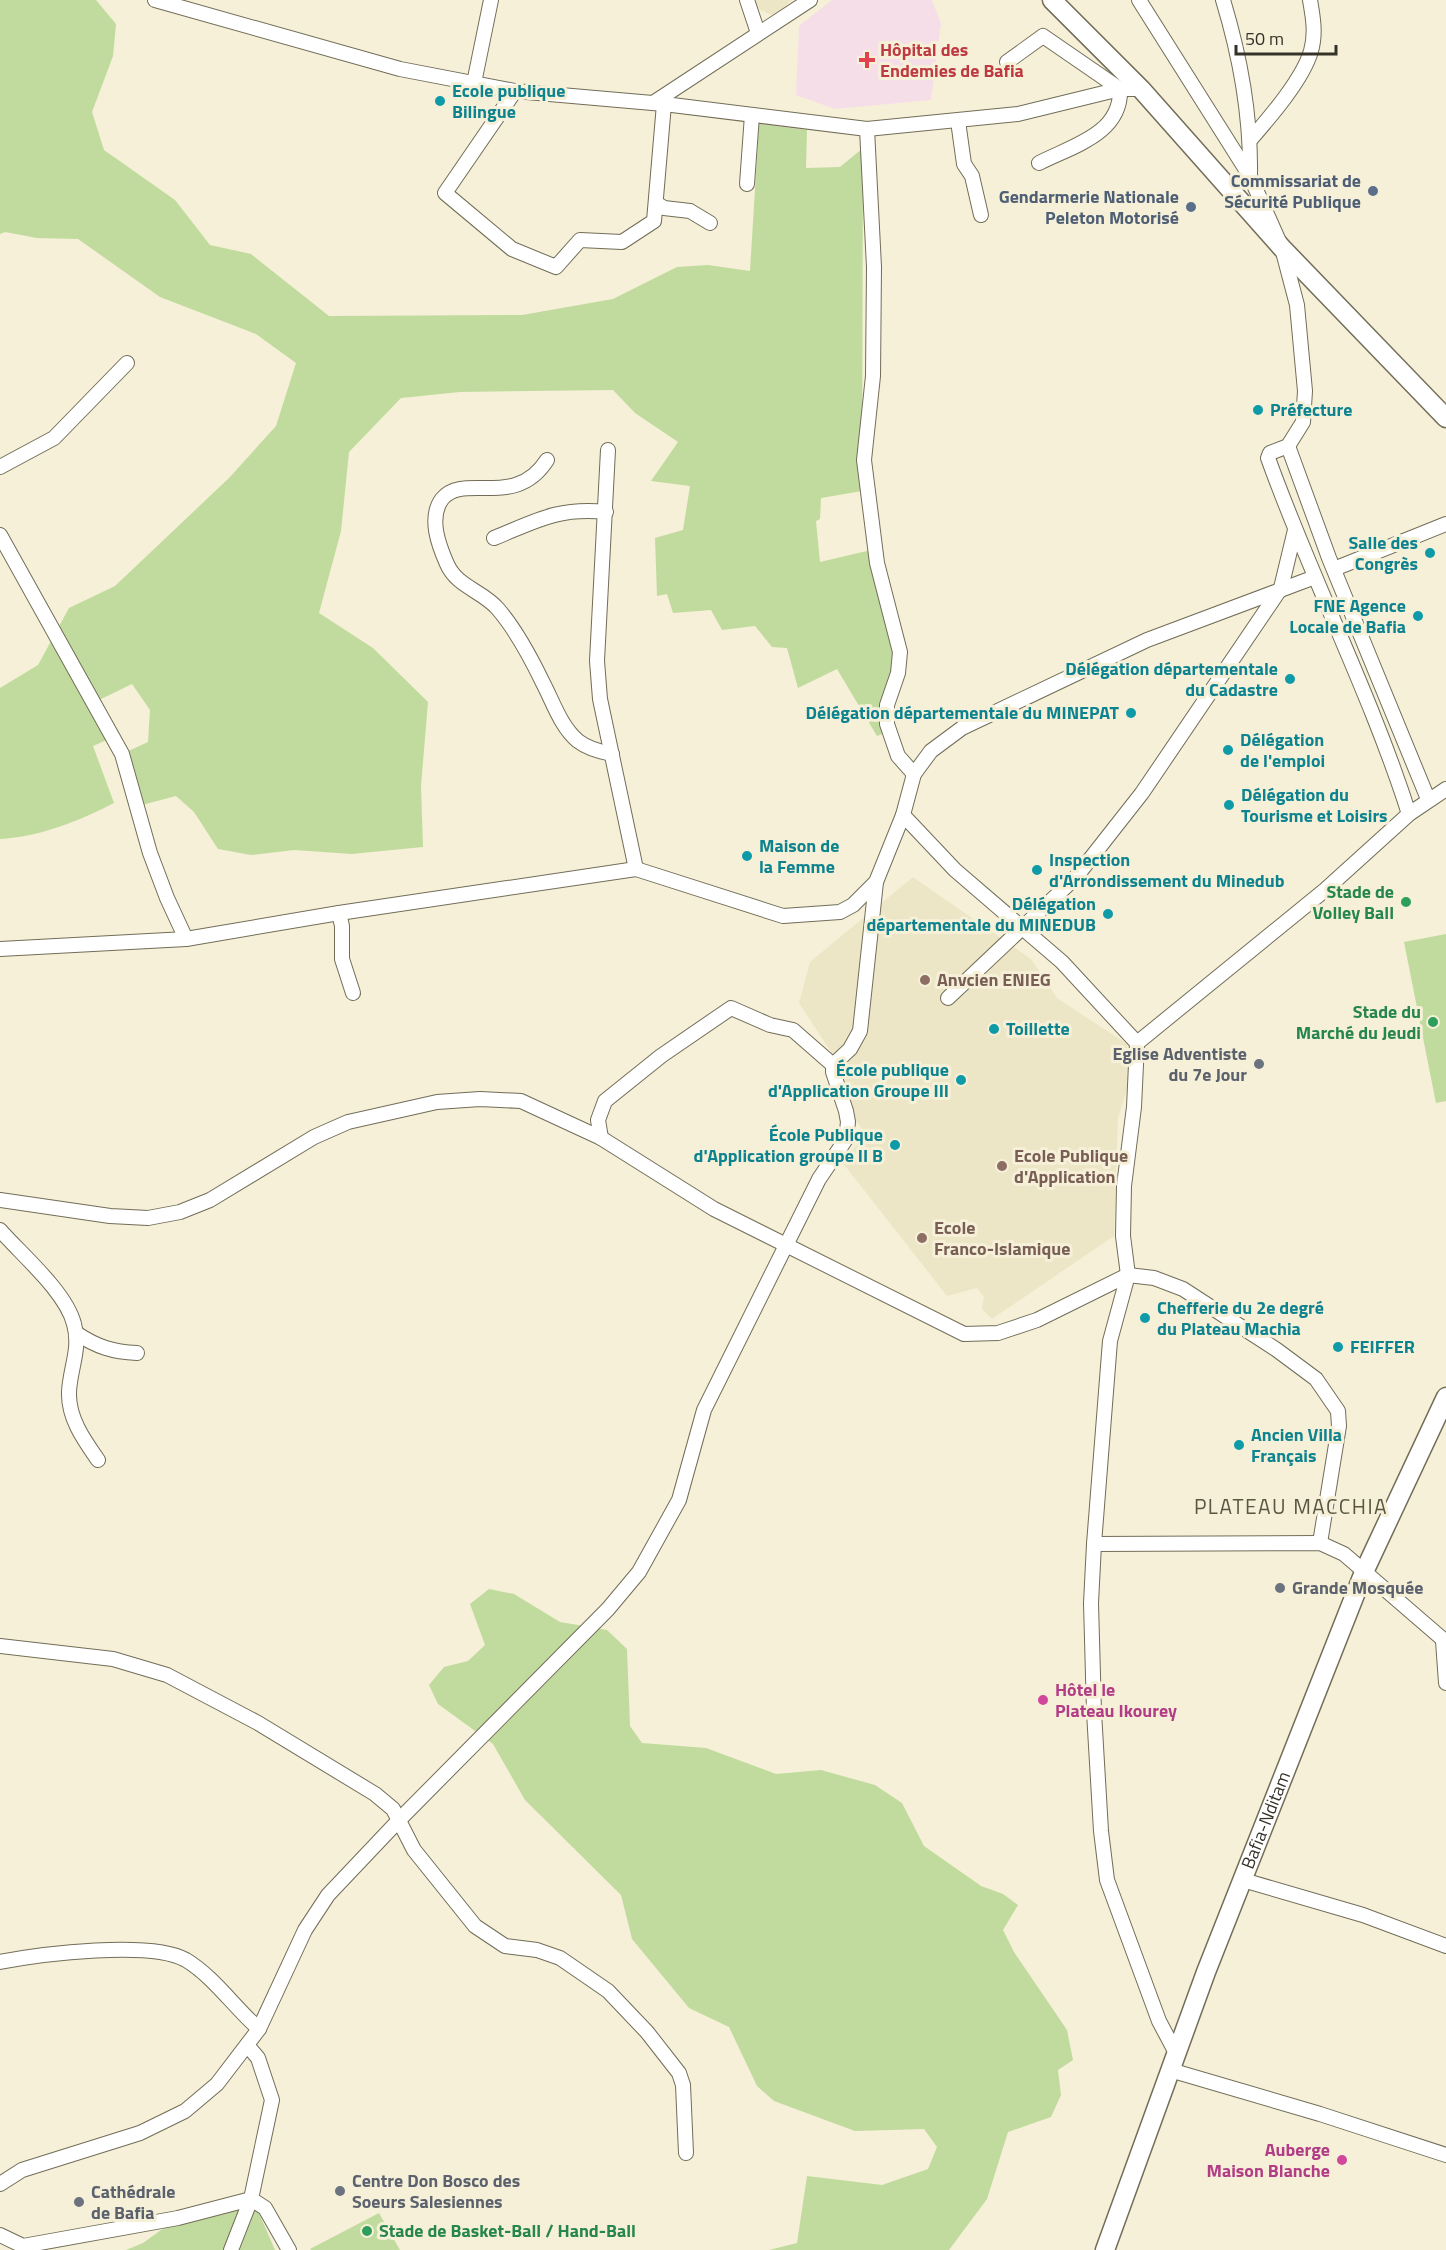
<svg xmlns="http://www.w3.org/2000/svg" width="1446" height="2250" viewBox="0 0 1446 2250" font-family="'Titillium Web',sans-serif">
	<rect width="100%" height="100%" fill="#f5f0d7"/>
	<!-- built -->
	<g fill="#ede6c6">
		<path d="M 739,0 L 791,0 L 776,17 Z"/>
		<path d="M 913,877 L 1031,959 L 1057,998 L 1127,1044 L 1130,1080 L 1118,1118 L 1114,1236 L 992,1319 L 982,1309 L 984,1297 L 977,1288 L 947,1296 L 842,1162 L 866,1134 L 831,1089 L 841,1067 L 799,1003 L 810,962 Z"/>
	</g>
	<!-- medical -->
	<path fill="#f6dee9" d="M 832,0 L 932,0 L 941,24 L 931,100 L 835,109 L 796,95 L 799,26 Z"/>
	<!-- green -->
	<g fill="#c1db9e">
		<path d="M 0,0 L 96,0 L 116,24 L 113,56 L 92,112 L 104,150 L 175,200 L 210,245 L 251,254 L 329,316 L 522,315 L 613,299 L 677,267 L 708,265 L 750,271 L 759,124 L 807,130 L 806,168 L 840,167 L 863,148 L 862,491 L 821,498 L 820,519 L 816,521 L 820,562 L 871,550 L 895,644 L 895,671 L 883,693 L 885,733 L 877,736 L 837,669 L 798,688 L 787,648 L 772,647 L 755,626 L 722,630 L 711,610 L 673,613 L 667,594 L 657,596 L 655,538 L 683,530 L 690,486 L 651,481 L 678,442 L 635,413 L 613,390 L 460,392 L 401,398 L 349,452 L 341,531 L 319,613 L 373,648 L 428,702 L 421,786 L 423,847 L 352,854 L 294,850 L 251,855 L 218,849 L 194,812 L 176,796 L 138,806 L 122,754 L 148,742 L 150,710 L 132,684 L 97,701 L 109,739 L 93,746 L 114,803 C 79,821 39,837 0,839 L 0,688 L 38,665 L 69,608 L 115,586 L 229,478 L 276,426 L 296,363 L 256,334 L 160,297 L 78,239 L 37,238 L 5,232 L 0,234 Z"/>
		<path d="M 1446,934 L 1446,1101 L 1436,1103 L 1404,942 Z"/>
		<path d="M 489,1589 L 514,1594 L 560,1622 L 607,1630 L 627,1649 L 630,1726 L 642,1743 L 706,1748 L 776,1774 L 821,1770 L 875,1785 L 902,1803 L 924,1846 L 981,1886 L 1003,1894 L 1018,1905 L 1003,1930 L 1014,1952 L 1067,2030 L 1073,2060 L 1058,2070 L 1061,2095 L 1051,2117 L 1008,2132 L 987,2199 L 949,2250 L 769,2250 L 797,2243 L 807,2176 L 882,2185 L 928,2169 L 937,2147 L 924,2129 L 855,2131 L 774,2101 L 757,2086 L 729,2027 L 689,2008 L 632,1939 L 621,1895 L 525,1800 L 493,1744 L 438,1704 L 429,1685 L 444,1667 L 468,1661 L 485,1645 L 470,1604 Z"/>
		<path d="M 243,2198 L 259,2213 L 275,2250 L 126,2250 L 143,2243 L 161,2230 Z"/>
		<path d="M 379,2213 L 400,2250 L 311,2250 L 310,2249 Z"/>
	</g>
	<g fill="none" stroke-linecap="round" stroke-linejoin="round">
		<!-- minor casing -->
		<g stroke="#726d58" stroke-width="16">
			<g id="minor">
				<path d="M 155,0 L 400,69 L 515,91 L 664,104 L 867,129 L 1018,114 L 1120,89 L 1141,89"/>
				<path d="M 747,0 L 758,33"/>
				<path d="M 1139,0 L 1250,176 L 1282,248 L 1297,305 L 1305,391 L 1303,422 L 1288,446 L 1270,453 L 1268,458 C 1311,578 1370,692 1409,814"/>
				<path d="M 1223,0 C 1240,56 1251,117 1250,176"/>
				<path d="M 1007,62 L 1043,36 L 1120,89 C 1122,134 1072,146 1039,163"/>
				<path d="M 474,83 L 491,0"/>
				<path d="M 515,91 L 445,193 L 512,249 L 556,267 L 580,240 L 622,242 L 654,221 L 664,104"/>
				<path d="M 653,103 L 810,0"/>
				<path d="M 958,121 L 964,164 L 972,176 L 981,215"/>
				<path d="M 867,129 L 874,267 L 873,376 L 864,460 L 877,563 L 900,652 L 898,673 L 887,705 L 887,724 L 898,756 L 914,774"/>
				<path d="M 1251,139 C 1270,117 1303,79 1311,51 C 1316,34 1313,17 1310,0"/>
				<path d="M 747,184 L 752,115"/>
				<path d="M 656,203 L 664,208 L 690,211 L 710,223"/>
				<path d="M 1288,446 L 1329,558 L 1428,799"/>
				<path d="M 608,450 L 597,661 L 600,699 L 636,869"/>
				<path d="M 547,460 C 515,510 464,472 442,499 C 428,518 439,546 447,564 C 457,587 483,591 498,609 C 516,630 531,658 543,683 C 553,702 561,727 578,741 C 587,748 601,752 612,754"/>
				<path d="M 0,467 L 54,438 L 127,363"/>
				<path d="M 0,535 L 122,754 L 150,853 L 167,898 L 186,939"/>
				<path d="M 494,538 C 536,521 558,507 606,512"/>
				<path d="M 1334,569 L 1446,524"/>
				<path d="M 903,815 L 955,870 L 1062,962 L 1137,1043 L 1134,1107 L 1124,1186 L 1123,1236 L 1128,1275 L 1110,1341 L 1094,1544 L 1091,1603 L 1094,1712 L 1101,1831 L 1107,1880 L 1159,2021 L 1176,2053"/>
				<path d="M 339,913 L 342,926 L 342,959 L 353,993"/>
				<path d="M 0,949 L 186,939 L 339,913 L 636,869 L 783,916 L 840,912 L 853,905 L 876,882 L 903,815 L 914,774 L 931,751 L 962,728 L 1147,640 L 1315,577"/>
				<path d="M 948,998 L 1076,877 L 1142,793 L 1281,588 L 1295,530"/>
				<path d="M 1137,1043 L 1325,890 L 1409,814 L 1446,789"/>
				<path d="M 601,1138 L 598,1120 L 605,1101 L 661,1056 L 731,1008 L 770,1025 L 793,1030 L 833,1065"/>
				<path d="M 0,1200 L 110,1216 L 148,1218 L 180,1212 L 210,1200 L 314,1137 L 348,1122 L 437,1102 L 480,1099 L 521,1101 L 601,1138 L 714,1209 L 964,1334 L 998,1333 L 1037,1320 L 1128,1275 L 1154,1278 L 1183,1289 L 1277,1350 L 1316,1379 L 1338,1411 L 1339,1426 L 1320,1543"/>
				<path d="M 0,1230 C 22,1255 66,1292 74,1324 C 81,1349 70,1368 69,1392 C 68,1418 84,1440 98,1460"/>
				<path d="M 76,1333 C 97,1347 113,1352 137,1353"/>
				<path d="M 1094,1544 L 1320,1543 L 1344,1554 L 1446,1642"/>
				<path d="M 1443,1641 L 1446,1683"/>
				<path d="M 0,1646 L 113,1659 L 167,1675 L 258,1723 L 375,1794 L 393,1809 L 414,1850 L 475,1926 L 505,1946 L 537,1950 L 560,1958 L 608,1991 L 647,2032 L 679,2073 L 683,2085 L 686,2153"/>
				<path d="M 1243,1880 L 1363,1915 L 1446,1946"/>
				<path d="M 0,1962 C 41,1954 151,1940 186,1960 C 214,1977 234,2007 259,2029"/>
				<path d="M 1170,2070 L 1320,2114 L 1446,2155"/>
				<path d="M 0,2184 L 22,2170 L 140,2133 L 185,2111 L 217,2084 L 259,2029 L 305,1930 L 328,1895 L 400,1819 L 608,1609 L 639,1572 L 679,1500 L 704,1410 L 819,1179 L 846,1139 L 848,1122 L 846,1111 L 833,1072 L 833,1065 L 850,1049 L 860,1031 L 876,882"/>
				<path d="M 0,2235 L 23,2246 L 178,2218 L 251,2199 L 265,2208 L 289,2250"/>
				<path d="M 231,2250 L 251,2199 L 272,2100 L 258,2058 L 247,2045"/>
			</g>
		</g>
		<!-- secondary casing -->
		<g stroke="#726d58" stroke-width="21">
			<g id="secondary">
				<path d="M 1052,0 L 1141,89 L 1282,248 L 1446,418"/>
				<path id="s1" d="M 1105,2250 L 1206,1972 L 1364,1572 L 1446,1397"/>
			</g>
		</g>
		<!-- minor -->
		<use href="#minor" stroke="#fff" stroke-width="14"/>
		<!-- secondary -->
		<use href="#secondary" stroke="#fff" stroke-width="18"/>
	</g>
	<!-- markers -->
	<path fill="#e0444e" stroke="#f5f0d7" stroke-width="2" d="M864 51h6v6h6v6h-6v6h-6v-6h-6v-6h6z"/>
	<g fill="#0f9aa8" stroke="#f5f0d7" stroke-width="2">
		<circle cx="440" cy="101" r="6"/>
		<circle cx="1258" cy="410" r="6"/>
		<circle cx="1430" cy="553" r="6"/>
		<circle cx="1418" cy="616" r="6"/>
		<circle cx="1290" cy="679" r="6"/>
		<circle cx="1131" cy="713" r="6"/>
		<circle cx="1228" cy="750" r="6"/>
		<circle cx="1229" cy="805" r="6"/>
		<circle cx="747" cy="856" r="6"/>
		<circle cx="1037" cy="870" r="6"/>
		<circle cx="1108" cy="914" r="6"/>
		<circle cx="994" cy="1029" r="6"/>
		<circle cx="961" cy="1080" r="6"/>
		<circle cx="895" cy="1145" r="6"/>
		<circle cx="1145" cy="1318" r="6"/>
		<circle cx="1338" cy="1347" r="6"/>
		<circle cx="1239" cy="1445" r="6"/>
	</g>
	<g fill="#5c6f8a" stroke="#f5f0d7" stroke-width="2">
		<circle cx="1373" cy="191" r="6"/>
		<circle cx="1191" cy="207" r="6"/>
	</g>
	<g fill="#2e9e5b" stroke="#f5f0d7" stroke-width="2">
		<circle cx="1406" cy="902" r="6"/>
		<circle cx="1433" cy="1022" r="6"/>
		<circle cx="367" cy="2231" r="6"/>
	</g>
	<g fill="#8d6e63" stroke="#f5f0d7" stroke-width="2">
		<circle cx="925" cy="980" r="6"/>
		<circle cx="1002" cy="1166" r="6"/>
		<circle cx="922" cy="1238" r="6"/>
	</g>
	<g fill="#6b7280" stroke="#f5f0d7" stroke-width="2">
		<circle cx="1259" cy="1064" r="6"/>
		<circle cx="1280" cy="1588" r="6"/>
		<circle cx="340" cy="2191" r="6"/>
		<circle cx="79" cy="2202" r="6"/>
	</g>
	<g fill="#d1479c" stroke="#f5f0d7" stroke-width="2">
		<circle cx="1043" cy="1700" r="6"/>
		<circle cx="1342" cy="2160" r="6"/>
	</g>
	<g text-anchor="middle" stroke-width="6" stroke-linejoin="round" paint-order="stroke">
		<!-- health labels -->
		<g font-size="18" font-weight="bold" fill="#be3a42" stroke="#f5f0d7" text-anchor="start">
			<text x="880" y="56">Hôpital des<tspan x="880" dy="21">Endemies de Bafia</tspan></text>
		</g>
		<!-- culture labels -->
		<g font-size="18" font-weight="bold" fill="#0d838f" stroke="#f5f0d7" text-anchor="start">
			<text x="452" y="97">Ecole publique<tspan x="452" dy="21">Bilingue</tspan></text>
			<text x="1270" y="416">Préfecture</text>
			<text x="1418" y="549" text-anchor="end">Salle des<tspan x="1418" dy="21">Congrès</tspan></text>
			<text x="1406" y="612" text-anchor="end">FNE Agence<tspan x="1406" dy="21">Locale de Bafia</tspan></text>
			<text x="1278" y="675" text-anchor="end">Délégation départementale<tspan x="1278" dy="21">du Cadastre</tspan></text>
			<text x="1119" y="719" text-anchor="end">Délégation départementale du MINEPAT</text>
			<text x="1240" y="746">Délégation<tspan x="1240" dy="21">de l'emploi</tspan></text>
			<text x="1241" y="801">Délégation du<tspan x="1241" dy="21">Tourisme et Loisirs</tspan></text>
			<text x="759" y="852">Maison de<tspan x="759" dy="21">la Femme</tspan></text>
			<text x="1049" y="866">Inspection<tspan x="1049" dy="21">d'Arrondissement du Minedub</tspan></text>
			<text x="1096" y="910" text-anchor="end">Délégation<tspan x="1096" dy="21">départementale du MINEDUB</tspan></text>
			<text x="1006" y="1035">Toillette</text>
			<text x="949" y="1076" text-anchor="end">École publique<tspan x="949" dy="21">d'Application Groupe III</tspan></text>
			<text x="883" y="1141" text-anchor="end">École Publique<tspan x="883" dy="21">d'Application groupe II B</tspan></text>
			<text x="1157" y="1314">Chefferie du 2e degré<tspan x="1157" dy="21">du Plateau Machia</tspan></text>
			<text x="1350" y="1353">FEIFFER</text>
			<text x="1251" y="1441">Ancien Villa<tspan x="1251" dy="21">Français</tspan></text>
		</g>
		<!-- service labels -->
		<g font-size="18" font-weight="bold" fill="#4e5e75" stroke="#f5f0d7" text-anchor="end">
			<text x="1361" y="187">Commissariat de<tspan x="1361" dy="21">Sécurité Publique</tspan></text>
			<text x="1179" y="203">Gendarmerie Nationale<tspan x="1179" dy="21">Peleton Motorisé</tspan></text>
		</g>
		<!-- leisure labels -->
		<g font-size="18" font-weight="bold" fill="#27864d" stroke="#f5f0d7" text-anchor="end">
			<text x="1394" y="898">Stade de<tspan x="1394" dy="21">Volley Ball</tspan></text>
			<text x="1421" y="1018">Stade du<tspan x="1421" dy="21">Marché du Jeudi</tspan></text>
			<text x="379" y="2237" text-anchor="start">Stade de Basket-Ball / Hand-Ball</text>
		</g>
		<!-- education labels -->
		<g font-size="18" font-weight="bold" fill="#785e54" stroke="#f5f0d7" text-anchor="start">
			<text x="937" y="986">Anvcien ENIEG</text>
			<text x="1014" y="1162">Ecole Publique<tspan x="1014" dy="21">d'Application</tspan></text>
			<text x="934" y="1234">Ecole<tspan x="934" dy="21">Franco-Islamique</tspan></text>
		</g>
		<!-- worship labels -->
		<g font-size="18" font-weight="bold" fill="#5b616d" stroke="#f5f0d7" text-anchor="start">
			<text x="1247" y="1060" text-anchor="end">Eglise Adventiste<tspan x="1247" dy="21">du 7e Jour</tspan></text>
			<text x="1292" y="1594">Grande Mosquée</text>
			<text x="352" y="2187">Centre Don Bosco des<tspan x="352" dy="21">Soeurs Salesiennes</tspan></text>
			<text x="91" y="2198">Cathédrale<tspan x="91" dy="21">de Bafia</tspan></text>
		</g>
		<!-- hotel labels -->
		<g font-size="18" font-weight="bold" fill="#b23c85" stroke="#f5f0d7" text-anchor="start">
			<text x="1055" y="1696">Hôtel le<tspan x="1055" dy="21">Plateau Ikourey</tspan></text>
			<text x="1330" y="2156" text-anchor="end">Auberge<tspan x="1330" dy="21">Maison Blanche</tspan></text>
		</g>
		<!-- street labels -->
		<g font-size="18" fill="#343229" stroke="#f5f0d7">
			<text dy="6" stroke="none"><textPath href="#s1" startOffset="459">Bafia-Nditam</textPath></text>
		</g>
		<!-- quarter labels -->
		<g font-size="21" letter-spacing="1.5" fill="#5b5641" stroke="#f5f0d7">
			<text x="1291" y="1514">PLATEAU MACCHIA</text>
		</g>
	</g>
	<!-- scale -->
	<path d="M1236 45v9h100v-9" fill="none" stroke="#343229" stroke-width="3"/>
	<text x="1245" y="45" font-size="18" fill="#343229" stroke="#f5f0d7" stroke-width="4.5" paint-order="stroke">50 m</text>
</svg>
